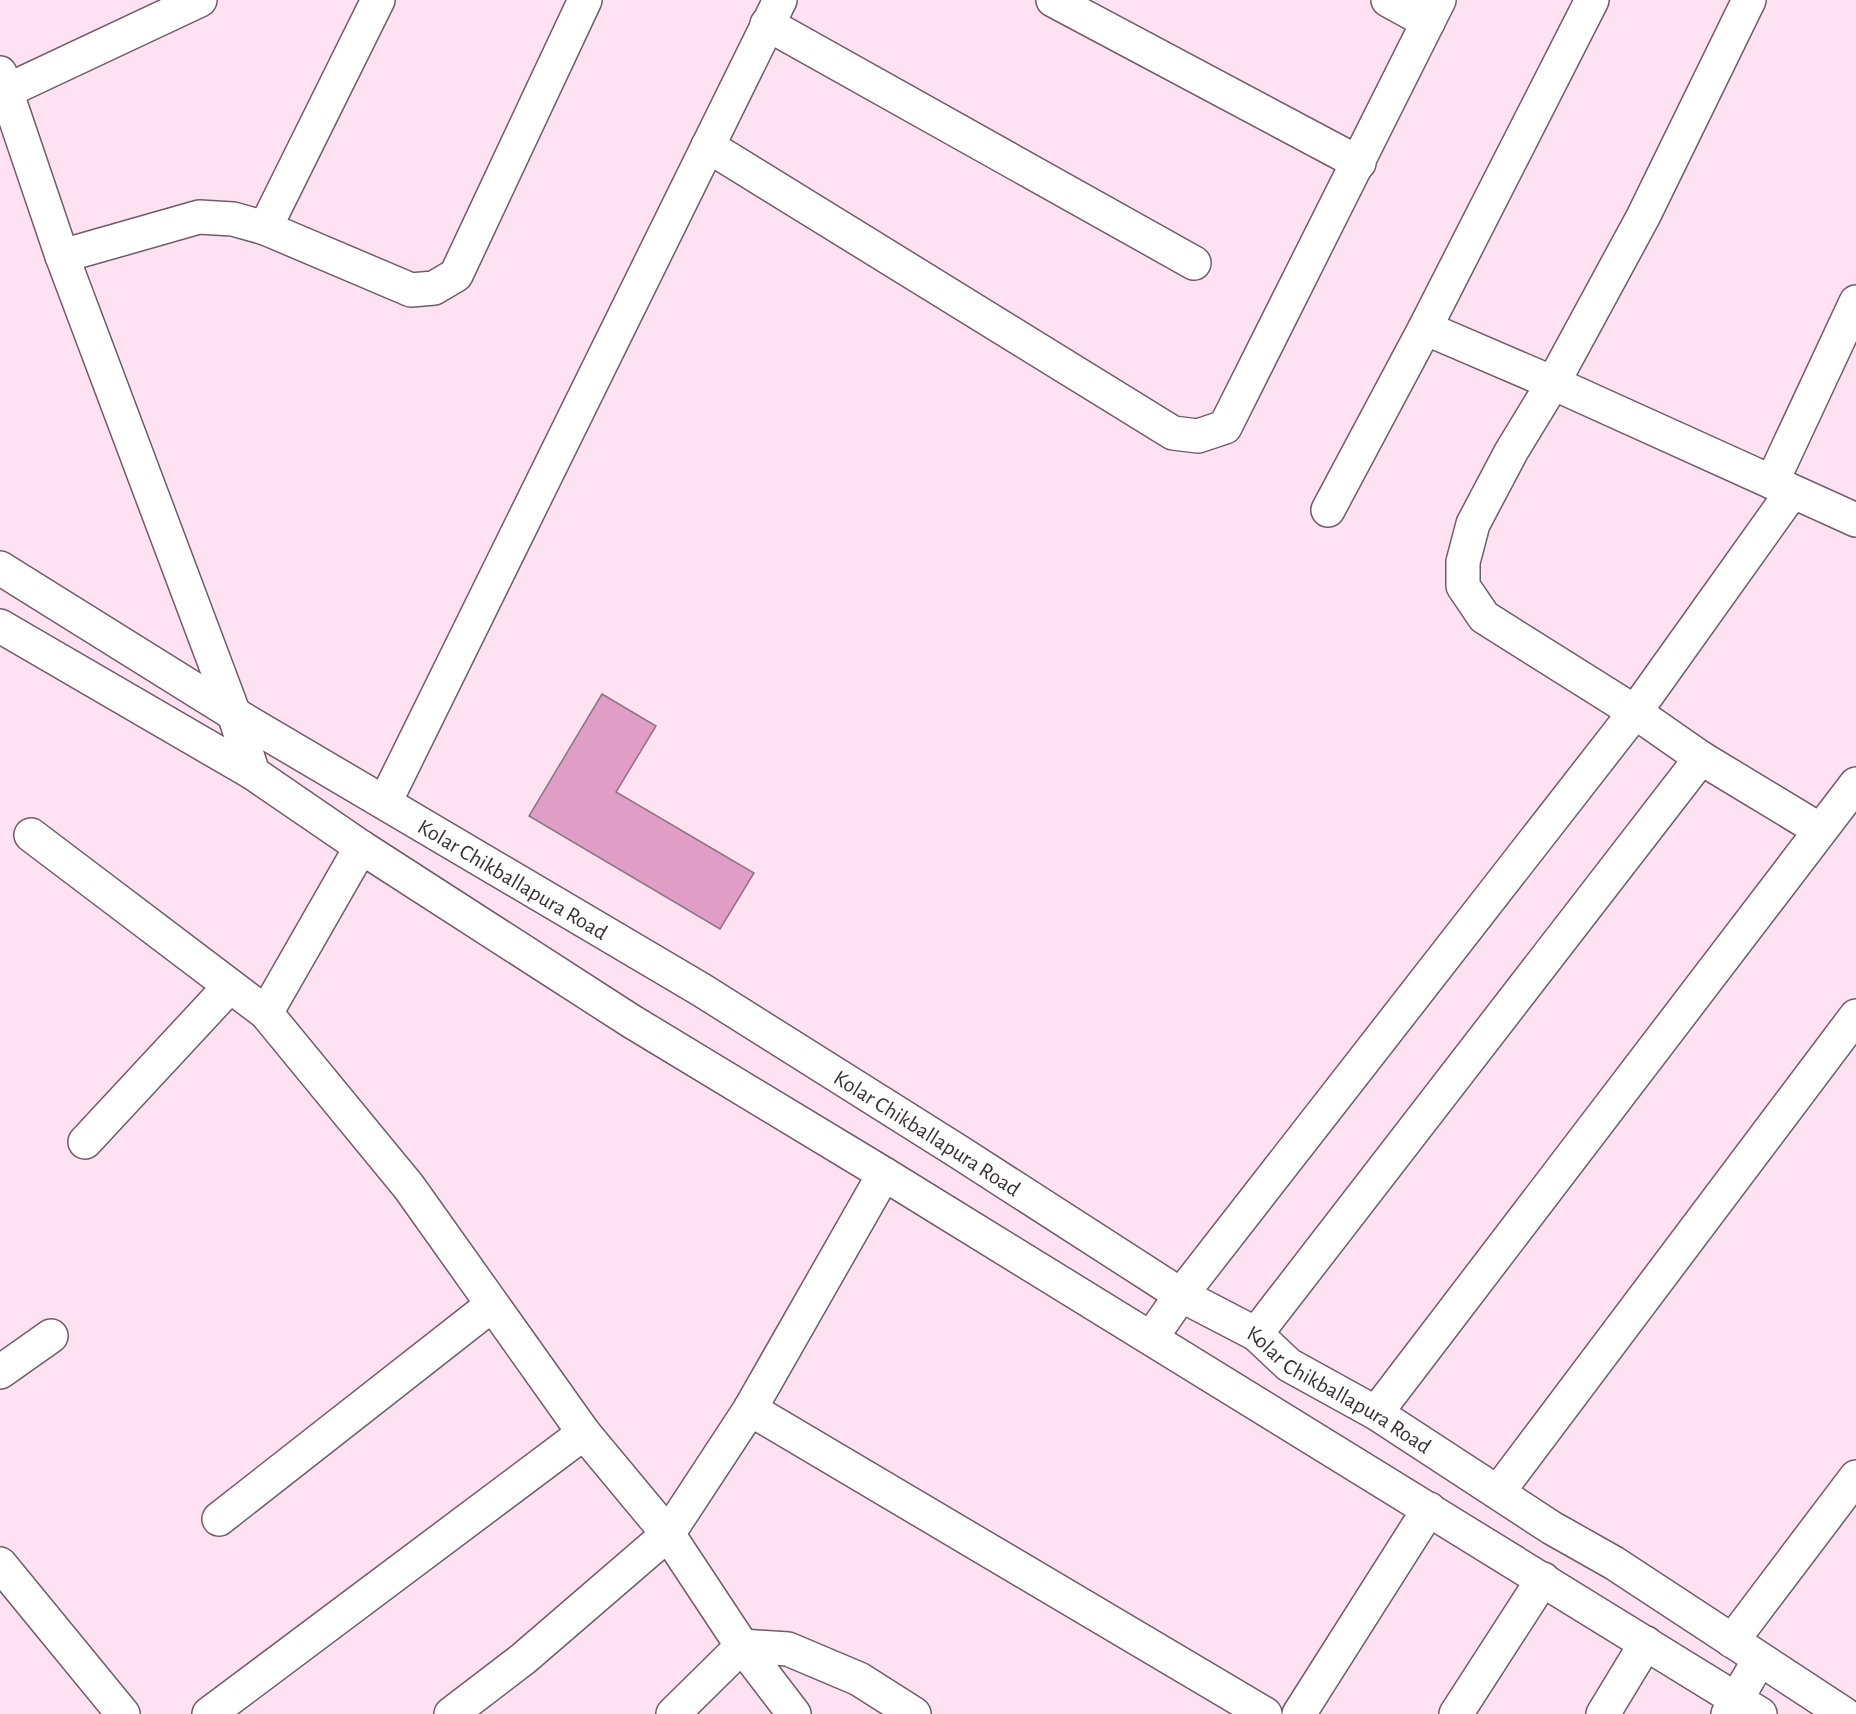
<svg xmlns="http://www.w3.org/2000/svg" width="1856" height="1714" viewBox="0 0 1856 1714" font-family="'Alegreya Sans',sans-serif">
	<rect width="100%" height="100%" fill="#fee2f2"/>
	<!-- building -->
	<path fill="#e09dc5" stroke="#8c7482" stroke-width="1.5" d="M 602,694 L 656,726 L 616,792 L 754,873 L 720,929 L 529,816 Z"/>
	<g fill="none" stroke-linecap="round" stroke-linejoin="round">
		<!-- street casing -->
		<g stroke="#725b69" stroke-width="36">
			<g id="street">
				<path d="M 1053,0 L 1359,163"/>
				<path d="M 1388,0 L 1428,22"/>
				<path d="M 1749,0 L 1643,217 L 1553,383 L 1511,452 L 1473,524 L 1463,562 L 1463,586 L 1484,617 L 1635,712 L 1701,758 L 1820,830"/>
				<path d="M 767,24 L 1194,263"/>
				<path d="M 0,94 L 200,0"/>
				<path d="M 708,146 L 1173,433 L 1198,436 L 1225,427 L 1439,0"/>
				<path d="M 265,228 L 378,0"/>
				<path d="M 62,256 L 199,217 L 233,219 L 265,228 L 411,290 L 434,288 L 456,275 L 585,0"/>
				<path d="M 1425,328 L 1553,383 L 1856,520"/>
				<path d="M 1772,482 L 1856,302"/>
				<path d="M 1328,510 L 1425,328 L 1592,0"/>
				<path d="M 385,802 L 780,0"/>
				<path d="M 31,835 L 266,1013 L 409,1187 L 584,1433 L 668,1534 L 742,1646 L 794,1714"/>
				<path d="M 266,1013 L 361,847"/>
				<path d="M 85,1142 L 230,986"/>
				<path d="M 1256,1334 L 1701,758"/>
				<path d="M 1151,1338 L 1181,1295 L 1635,712 L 1792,492"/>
				<path d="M 0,1372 L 51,1336"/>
				<path d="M 750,1409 L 1265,1714"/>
				<path d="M 1376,1413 L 1856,784"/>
				<path d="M 1498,1492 L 1856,1016"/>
				<path d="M 219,1519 L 492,1305"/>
				<path d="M 0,1564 L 123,1714"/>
				<path d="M 1732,1641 L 1856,1477"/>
				<path d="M 209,1714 L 584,1433"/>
				<path d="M 451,1714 L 523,1659 L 668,1534 L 750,1409 L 884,1174"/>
				<path d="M 673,1714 L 742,1646 L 788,1649 L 859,1679 L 914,1714"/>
				<path d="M 1299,1714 L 1429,1509"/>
				<path d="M 1456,1714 L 1543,1579"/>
				<path d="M 1603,1714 L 1646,1643"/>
				<path d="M 1728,1714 L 1759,1660"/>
			</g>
		</g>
		<!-- secondary casing -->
		<g stroke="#725b69" stroke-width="36">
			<path id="secondary" d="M 0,73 L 62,256 L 234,714 L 253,773"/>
		</g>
		<!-- primary casing -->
		<g stroke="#725b69" stroke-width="36">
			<g id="primary">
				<path id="s1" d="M 0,568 L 234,714 L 700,989 L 959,1152 L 1181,1295 L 1256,1334 L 1289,1365 L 1376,1413 L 1552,1528 L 1614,1563 L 1844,1714"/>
				<path d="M 0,626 L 253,773 L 361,847 L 631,1021 L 884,1174 L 1760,1714"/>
			</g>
		</g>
		<!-- street -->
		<use href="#street" stroke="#fff" stroke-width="33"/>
		<!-- secondary -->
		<use href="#secondary" stroke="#fff" stroke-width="33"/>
		<!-- primary -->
		<use href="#primary" stroke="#fff" stroke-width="33"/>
	</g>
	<g text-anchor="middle" stroke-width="6" stroke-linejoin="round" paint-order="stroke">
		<!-- street labels -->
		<g font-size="22" fill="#392e34" stroke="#fee2f2">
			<text dy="8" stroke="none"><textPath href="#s1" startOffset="600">Kolar Chikballapura Road</textPath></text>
			<text dy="8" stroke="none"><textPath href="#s1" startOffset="1086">Kolar Chikballapura Road</textPath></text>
			<text dy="8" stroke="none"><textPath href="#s1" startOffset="1572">Kolar Chikballapura Road</textPath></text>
		</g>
	</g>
</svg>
